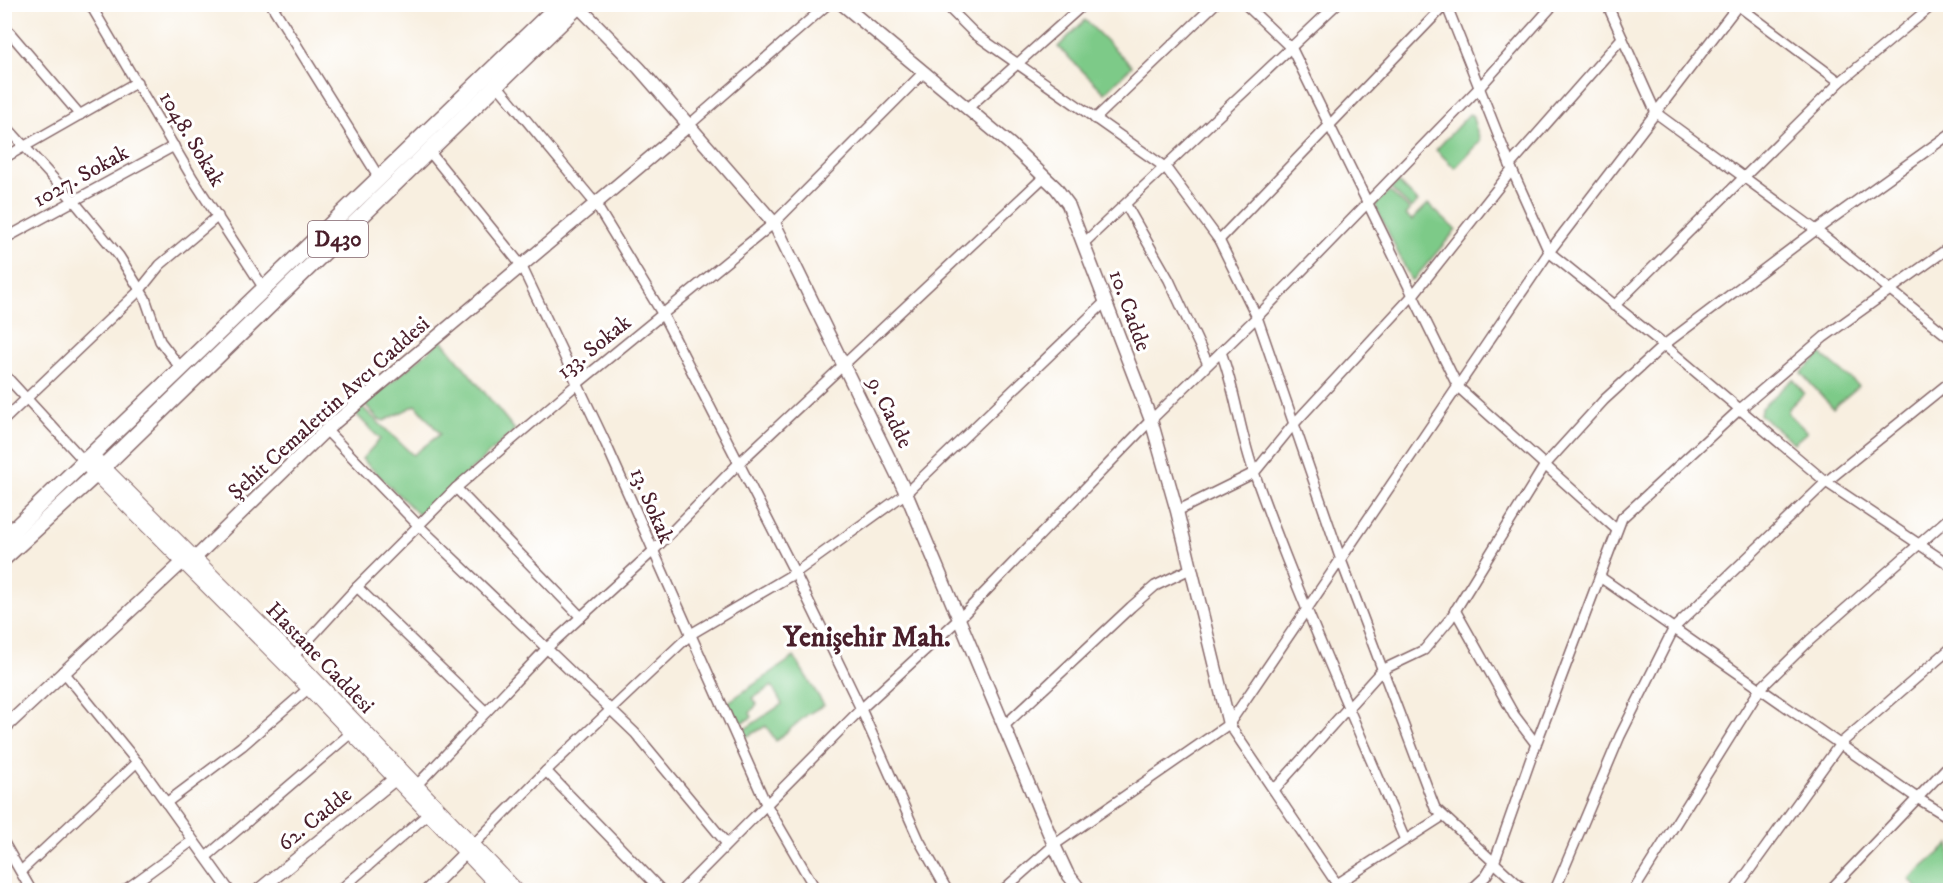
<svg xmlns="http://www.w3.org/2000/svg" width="1955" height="895" viewBox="0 0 1955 895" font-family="'IM FELL DW Pica',serif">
	<rect width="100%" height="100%" fill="#fff"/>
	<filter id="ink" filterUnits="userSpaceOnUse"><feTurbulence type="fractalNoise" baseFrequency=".0167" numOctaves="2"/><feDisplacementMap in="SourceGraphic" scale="12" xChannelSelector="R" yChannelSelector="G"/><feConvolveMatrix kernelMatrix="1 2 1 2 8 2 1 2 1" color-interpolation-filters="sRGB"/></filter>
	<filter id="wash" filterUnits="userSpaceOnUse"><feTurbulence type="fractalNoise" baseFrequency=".008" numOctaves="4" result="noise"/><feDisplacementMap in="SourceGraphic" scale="24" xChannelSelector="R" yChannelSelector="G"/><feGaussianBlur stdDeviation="1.35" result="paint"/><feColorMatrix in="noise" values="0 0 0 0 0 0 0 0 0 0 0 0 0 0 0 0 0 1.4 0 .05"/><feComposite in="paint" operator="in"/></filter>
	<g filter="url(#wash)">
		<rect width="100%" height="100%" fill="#f8efe0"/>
		<!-- green -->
		<g fill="#7dca88" stroke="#64745a" stroke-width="1.5">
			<path d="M 1085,20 L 1132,66 L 1105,93 L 1058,47 Z"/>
			<path d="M 1469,114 L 1472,115 L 1480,141 L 1455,168 L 1436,150 Z"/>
			<path d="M 1398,182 L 1418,202 L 1411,208 L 1391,189 Z"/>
			<path d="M 1389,191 L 1410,210 L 1406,215 L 1412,220 L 1428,204 L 1456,230 L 1414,279 L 1411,280 L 1375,205 Z"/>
			<path d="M 442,340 L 515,430 L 420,516 L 362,459 L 380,439 L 355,413 L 362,407 L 413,455 L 440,434 L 416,405 L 384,421 L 378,419 L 365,404 Z"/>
			<path d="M 1821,354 L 1859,386 L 1833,408 L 1801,373 Z"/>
			<path d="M 1793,379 L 1804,393 L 1788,409 L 1788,413 L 1807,432 L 1794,443 L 1760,415 L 1761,408 Z"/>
			<path d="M 794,657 L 824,705 L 808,714 L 776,741 L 766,726 L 746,737 L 742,731 L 782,704 L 772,686 L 753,698 L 757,704 L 750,713 L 752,717 L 739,725 L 727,703 Z"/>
			<path d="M 1950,844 L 1950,890 L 1919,890 L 1909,879 Z"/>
		</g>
	</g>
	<g filter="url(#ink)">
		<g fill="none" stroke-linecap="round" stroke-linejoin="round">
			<!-- minor casing -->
			<g stroke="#87686a" stroke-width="12">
				<g id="minor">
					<path d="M 90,4 L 193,179 L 265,290"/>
					<path d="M 271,4 L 380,179"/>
					<path d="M 954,4 L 951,10 L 975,34 L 1166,168 L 1219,240 L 1257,317 L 1341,560 L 1435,808 L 1524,890"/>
					<path d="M 1245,4 L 1292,49 L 1458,387 L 1616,529"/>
					<path d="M 1446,4 L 1512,170 L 1549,252 L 1664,345 L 1826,482 L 1950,565"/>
					<path d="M 1607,4 L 1656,113 L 1816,230 L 1950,338"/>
					<path d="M 1736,4 L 1840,82"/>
					<path d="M 1948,4 L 1950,7"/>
					<path d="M 4,26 L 80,115"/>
					<path d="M 497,85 L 595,203 L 663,315 L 795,573 L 861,709 L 919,840 L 947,890"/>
					<path d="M 968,108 L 1084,4"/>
					<path d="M 1095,119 L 1215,4"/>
					<path d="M 4,124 L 73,200 L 119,256 L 145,298 L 160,341 L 182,370"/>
					<path d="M 689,125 L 828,4"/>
					<path d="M 429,151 L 521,265 L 606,444 L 766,804 L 816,890"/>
					<path d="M 4,158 L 137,82"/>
					<path d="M 1510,165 L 1622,38"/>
					<path d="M 1126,205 L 1169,280 L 1208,364"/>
					<path d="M 4,239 L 174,146"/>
					<path d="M 1219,240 L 1446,4"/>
					<path d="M 1084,243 L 1337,4"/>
					<path d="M 1614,306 L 1840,82 L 1934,4"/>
					<path d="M 1221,352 C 1236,392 1240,435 1255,475 C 1299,599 1354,719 1405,840"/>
					<path d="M 4,374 L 85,462"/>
					<path d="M 4,420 L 140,290 L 160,265 L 218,216"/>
					<path d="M 326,430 L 418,525 L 635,733 L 727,844"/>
					<path d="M 456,488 L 581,617"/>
					<path d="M 1177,511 L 1254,473 L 1293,425 L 1414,294 L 1512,170"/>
					<path d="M 1600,577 L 1917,798 L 1950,818"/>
					<path d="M 357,587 L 486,712"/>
					<path d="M 1455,610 L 1514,715 L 1536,744"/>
					<path d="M 293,657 L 357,587 L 456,488 L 577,384 L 774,223 L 924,72"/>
					<path d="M 63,671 L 137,762 L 229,890"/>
					<path d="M 1229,724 L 1341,890"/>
					<path d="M 1004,726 L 1131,607 L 1155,586 L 1190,569"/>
					<path d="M 546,771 L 661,890"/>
					<path d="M 416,786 L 547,648 L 652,552 L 740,462 L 1045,176"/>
					<path d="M 1274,790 L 1382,670 L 1424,650 L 1450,619 L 1545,465 L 1604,400 L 1664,345 L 1816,230 L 1950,134"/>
					<path d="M 166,803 L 242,746 L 309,688"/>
					<path d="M 4,843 L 31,890"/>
					<path d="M 473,845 L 546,771 L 691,634 L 795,573 L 906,493 L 1105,302"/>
					<path d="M 206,857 L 351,733"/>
					<path d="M 21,871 L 137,762"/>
					<path d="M 1337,884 L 1443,816"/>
					<path d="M 125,890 L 192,841"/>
					<path d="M 340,890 L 428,814"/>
					<path d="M 682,890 L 861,709 L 960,618 L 1151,420 L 1257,317 L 1479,88 L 1554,4"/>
					<path d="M 1003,890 L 1054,845 L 1229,724 L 1549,252 L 1739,4"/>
					<path d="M 1471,890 L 1486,876 L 1494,863 L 1536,744 L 1622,518 L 1740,409 L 1824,337 L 1950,247"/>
					<path d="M 1555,890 L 1620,736 L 1674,628 L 1826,482 L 1950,382"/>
					<path d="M 1634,890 L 1760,689 L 1810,640 L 1950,517"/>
					<path d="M 1735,890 L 1840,744 L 1950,649"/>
					<path d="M 1830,890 L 1950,764"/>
				</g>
			</g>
			<!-- tertiary casing -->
			<g stroke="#87686a" stroke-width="15">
				<g id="tertiary">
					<path d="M 842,4 L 1010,144 L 1056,188 L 1068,204 L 1151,420 L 1177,511 L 1229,724"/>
					<path d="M 578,6 L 639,68 L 774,223 L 906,493 L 1054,845 L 1067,873 L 1080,890"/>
					<path d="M 4,728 L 184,561 L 195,558 L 326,430 L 689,125"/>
					<path d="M 259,890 L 396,778"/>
					<path d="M 428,890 L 472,846"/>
				</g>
			</g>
			<!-- secondary casing -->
			<g stroke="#87686a" stroke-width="16">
				<g id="secondary">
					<path d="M 92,456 L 293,657 L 516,890"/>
					<path d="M 88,466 L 309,688 L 502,890"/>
				</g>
			</g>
			<!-- trunk casing -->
			<g stroke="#87686a" stroke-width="18">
				<g id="trunk">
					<path d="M 4,539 L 560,4"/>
					<path d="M 4,558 L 96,474 L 580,4"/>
				</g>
			</g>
			<!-- minor -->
			<use href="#minor" stroke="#fff" stroke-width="9"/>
			<!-- tertiary -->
			<use href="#tertiary" stroke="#fff" stroke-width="12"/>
			<!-- secondary -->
			<use href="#secondary" stroke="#fff" stroke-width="14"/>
			<!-- trunk -->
			<use href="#trunk" stroke="#fff" stroke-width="15"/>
		</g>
	</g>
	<g text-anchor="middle" stroke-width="6" stroke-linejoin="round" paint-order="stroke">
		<!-- shield labels -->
		<rect fill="#fff" stroke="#80626b" stroke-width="1.5" x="308" y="221" width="60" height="36" rx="4.5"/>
		<g font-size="21" font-weight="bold" fill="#4a1f2b">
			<text x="338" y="246">D430</text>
		</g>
		<!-- street labels -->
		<g font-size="22" fill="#4a1f2b" stroke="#fff">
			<text transform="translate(193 138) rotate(59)" y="8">1048. Sokak</text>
			<text transform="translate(80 175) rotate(-29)" y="8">1027. Sokak</text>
			<text transform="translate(1131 310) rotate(70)" y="8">10. Cadde</text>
			<text transform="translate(593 346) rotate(-39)" y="8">133. Sokak</text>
			<text transform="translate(328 407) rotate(-42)" y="8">Şehit Cemalettin Avcı Caddesi</text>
			<text transform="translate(891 412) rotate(64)" y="8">9. Cadde</text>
			<text transform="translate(653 505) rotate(67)" y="8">13. Sokak</text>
			<text transform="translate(321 657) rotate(46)" y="8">Hastane Caddesi</text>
			<text transform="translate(314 818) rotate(-39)" y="8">62. Cadde</text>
		</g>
		<!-- district labels -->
		<g font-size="28" font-weight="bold" fill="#4a1f2b" stroke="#fff">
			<text x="867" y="646">Yenişehir Mah.</text>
		</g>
	</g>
	<!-- margin -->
	<rect width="1955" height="895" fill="none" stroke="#fff" stroke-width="24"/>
</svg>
